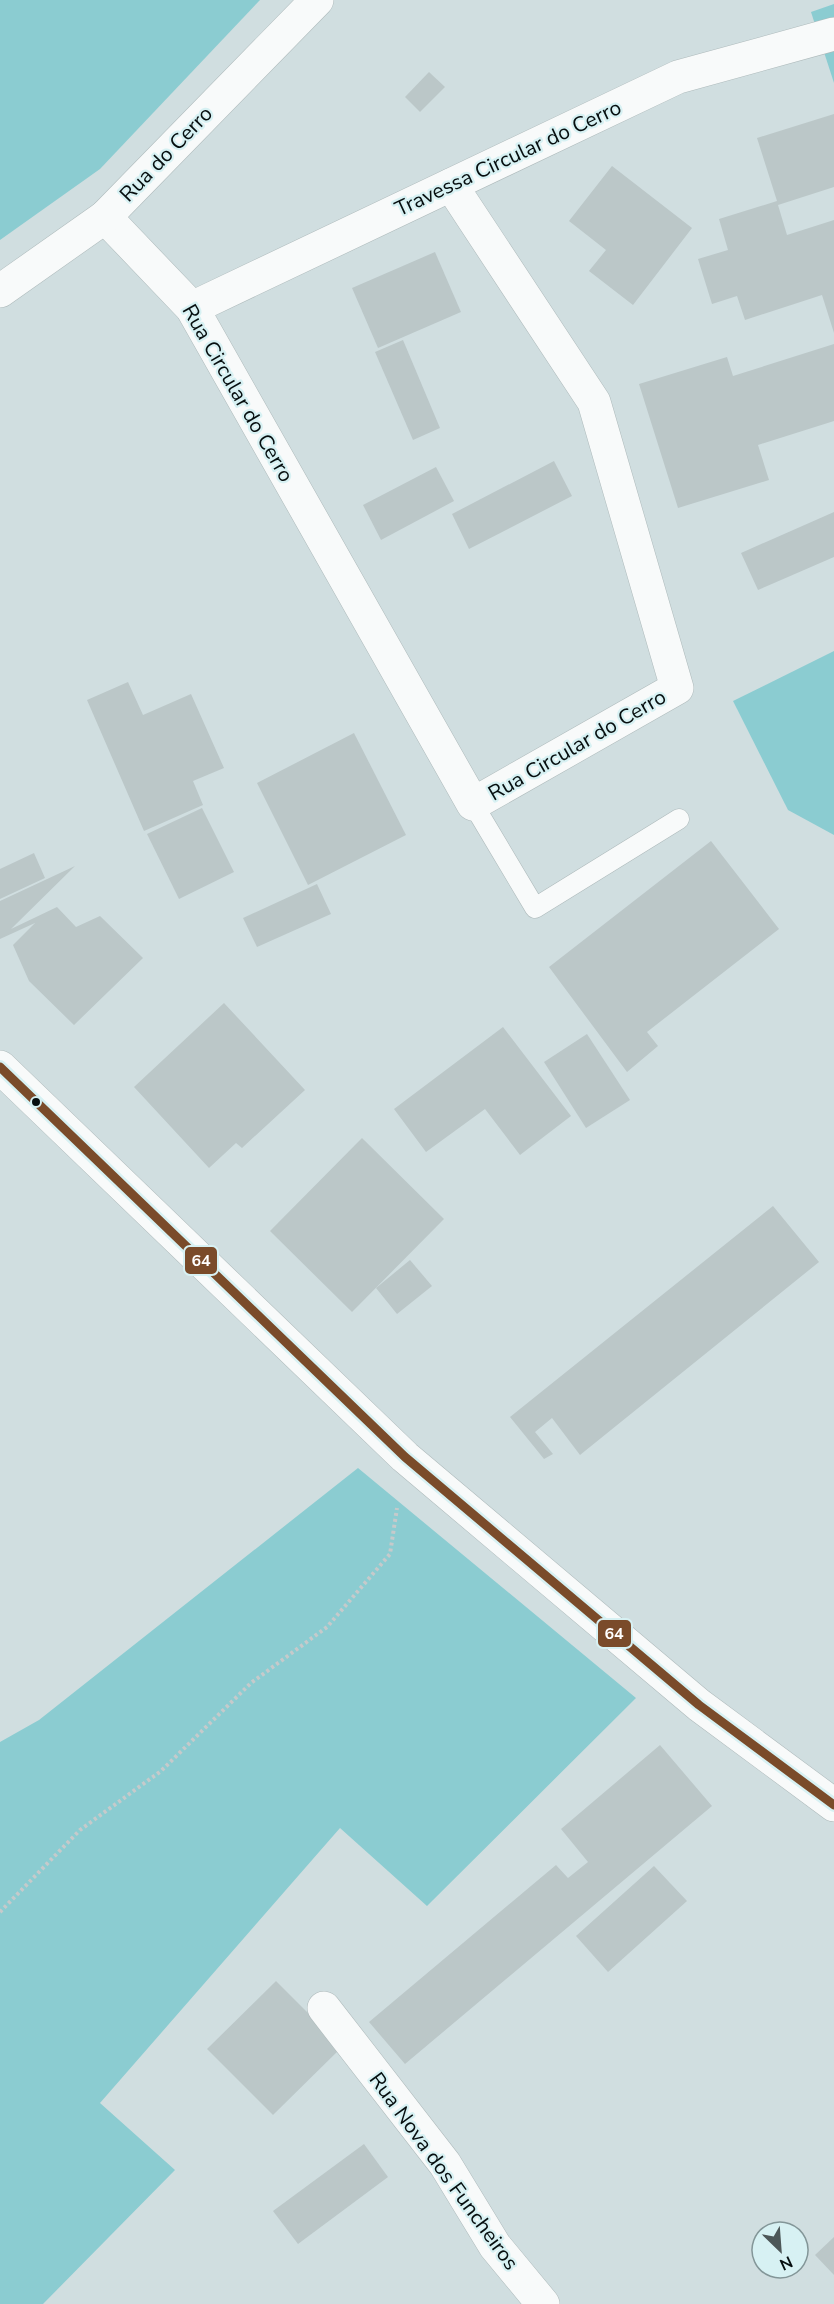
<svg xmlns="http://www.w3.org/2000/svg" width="834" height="2304" viewBox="0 0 834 2304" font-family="'Nunito Sans',sans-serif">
	<rect width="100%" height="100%" fill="#d0dee0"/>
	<!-- forest -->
	<g fill="#8bccd1">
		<path d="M 0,0 L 260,0 L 100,169 L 0,240 Z"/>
		<path d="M 834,4 L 834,83 L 811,12 Z"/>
		<path d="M 834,651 L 834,835 L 788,810 L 733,701 Z"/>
		<path d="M 358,1468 L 636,1698 L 427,1906 L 340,1828 L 100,2103 L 175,2170 L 43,2304 L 0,2304 L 0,1742 L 39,1720 Z"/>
	</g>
	<!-- building -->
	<g fill="#bbc7c8">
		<path d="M 429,72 L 445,87 L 420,112 L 405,97 Z"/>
		<path d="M 834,114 L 834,187 L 778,205 L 787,235 L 834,220 L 834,333 L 822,295 L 745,320 L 737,296 L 712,304 L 698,259 L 728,250 L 719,219 L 777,201 L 757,138 Z"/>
		<path d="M 612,166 L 692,228 L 633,305 L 589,271 L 606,250 L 569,221 Z"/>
		<path d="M 435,252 L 461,312 L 378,348 L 352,288 Z"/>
		<path d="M 403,340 L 440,428 L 413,440 L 375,352 Z"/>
		<path d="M 834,344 L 834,421 L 758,445 L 769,480 L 678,508 L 639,384 L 727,357 L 733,376 Z"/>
		<path d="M 554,461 L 572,496 L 469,549 L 452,514 Z"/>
		<path d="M 436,467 L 454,501 L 381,540 L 363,505 Z"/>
		<path d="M 834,512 L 834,557 L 758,590 L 741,553 Z"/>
		<path d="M 128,682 L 143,715 L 191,694 L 224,768 L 193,781 L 203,805 L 144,831 L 87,700 Z"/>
		<path d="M 354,733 L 406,835 L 308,885 L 257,783 Z"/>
		<path d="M 202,808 L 234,872 L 179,899 L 147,834 Z"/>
		<path d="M 711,841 L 779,929 L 647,1032 L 658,1046 L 627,1072 L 549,967 Z"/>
		<path d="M 34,853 L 45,878 L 0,899 L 0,869 Z"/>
		<path d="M 75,866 L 11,929 L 57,907 L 76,927 L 100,916 L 143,958 L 74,1025 L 29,981 L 13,945 L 35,923 L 0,939 L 0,901 Z"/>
		<path d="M 317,884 L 331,914 L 257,947 L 243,918 Z"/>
		<path d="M 224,1003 L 305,1090 L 242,1148 L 236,1143 L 209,1168 L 134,1087 Z"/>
		<path d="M 503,1027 L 571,1116 L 520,1155 L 485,1109 L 426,1152 L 394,1109 Z"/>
		<path d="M 587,1034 L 630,1100 L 586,1128 L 544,1062 Z"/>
		<path d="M 362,1138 L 444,1219 L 352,1312 L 270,1231 Z"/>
		<path d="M 773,1206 L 819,1262 L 580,1455 L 552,1418 L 535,1432 L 553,1454 L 544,1459 L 510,1417 Z"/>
		<path d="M 410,1260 L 432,1286 L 397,1314 L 376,1288 Z"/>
		<path d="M 660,1745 L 712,1806 L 405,2064 L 369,2022 L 556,1865 L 568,1878 L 588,1862 L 561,1829 Z"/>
		<path d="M 654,1866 L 687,1901 L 608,1972 L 576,1936 Z"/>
		<path d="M 276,1981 L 342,2047 L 273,2115 L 207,2049 Z"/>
		<path d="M 364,2144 L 388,2177 L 298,2244 L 273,2211 Z"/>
		<path d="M 834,2237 L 834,2275 L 815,2255 Z"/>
	</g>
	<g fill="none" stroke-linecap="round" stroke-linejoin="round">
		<!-- lane casing -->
		<g stroke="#aebabb" stroke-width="21">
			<path id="lane" d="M 473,804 L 535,908 L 679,819"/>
		</g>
		<!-- street casing -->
		<g stroke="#aebabb" stroke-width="34">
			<g id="street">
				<path d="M 105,217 L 192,308 L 473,804 L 677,688 L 594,402 L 451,185"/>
				<path d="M 0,291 L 105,217 L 317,0"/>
				<path d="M 192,308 L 678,77 L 834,34"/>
				<path d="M 0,1067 L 405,1457 L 699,1705 L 834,1805"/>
				<path d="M 324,2008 L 445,2164 L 495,2246 L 543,2304"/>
			</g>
		</g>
		<!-- path -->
		<path stroke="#c6cacb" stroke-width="4" stroke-dasharray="3 3" stroke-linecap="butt" d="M 0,1912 L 80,1830 L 161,1771 L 251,1683 L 327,1627 L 390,1554 L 397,1508"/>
		<!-- lane -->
		<use href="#lane" stroke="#f8fafa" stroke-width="20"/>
		<!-- street -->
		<use href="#street" stroke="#f8fafa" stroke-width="33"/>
		<!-- bus-1 casing -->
		<g stroke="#d7f1f3" stroke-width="14">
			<path id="bus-1" d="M 0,1067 L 405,1457 L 699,1705 L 834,1805"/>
		</g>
		<!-- bus-1 -->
		<use href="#bus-1" stroke="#7a4b2a" stroke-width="9"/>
	</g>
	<!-- markers -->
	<circle fill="#060e0f" stroke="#d7f1f3" stroke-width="2" cx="36" cy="1102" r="5"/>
	<g text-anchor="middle" stroke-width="4.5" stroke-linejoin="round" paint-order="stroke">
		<!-- street labels -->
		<g font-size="21" fill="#060e0f" stroke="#d7f1f3">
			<text transform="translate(166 154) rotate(-46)" y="7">Rua do Cerro</text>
			<text transform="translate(508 158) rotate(-25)" y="7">Travessa Circular do Cerro</text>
			<text transform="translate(238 393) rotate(60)" y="7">Rua Circular do Cerro</text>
			<text transform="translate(577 745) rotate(-30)" y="7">Rua Circular do Cerro</text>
			<text transform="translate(444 2171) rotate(54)" y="7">Rua Nova dos Funcheiros</text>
		</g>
	</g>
	<g stroke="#d7f1f3" stroke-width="2">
		<rect x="184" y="1246" width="34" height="29" rx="6" fill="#7a4b2a"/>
		<rect x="597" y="1619" width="35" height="29" rx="6" fill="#7a4b2a"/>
	</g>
	<g font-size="16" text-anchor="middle" font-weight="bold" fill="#fff">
		<text x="201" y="1266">64</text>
		<text x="614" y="1639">64</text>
	</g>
	<!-- north arrow -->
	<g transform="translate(780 2250) rotate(155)"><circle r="28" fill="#d7f1f3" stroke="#839698" stroke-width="1.5"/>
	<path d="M0-4.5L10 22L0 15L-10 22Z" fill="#4d5758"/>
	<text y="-9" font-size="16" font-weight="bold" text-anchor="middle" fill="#060e0f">N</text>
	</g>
</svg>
